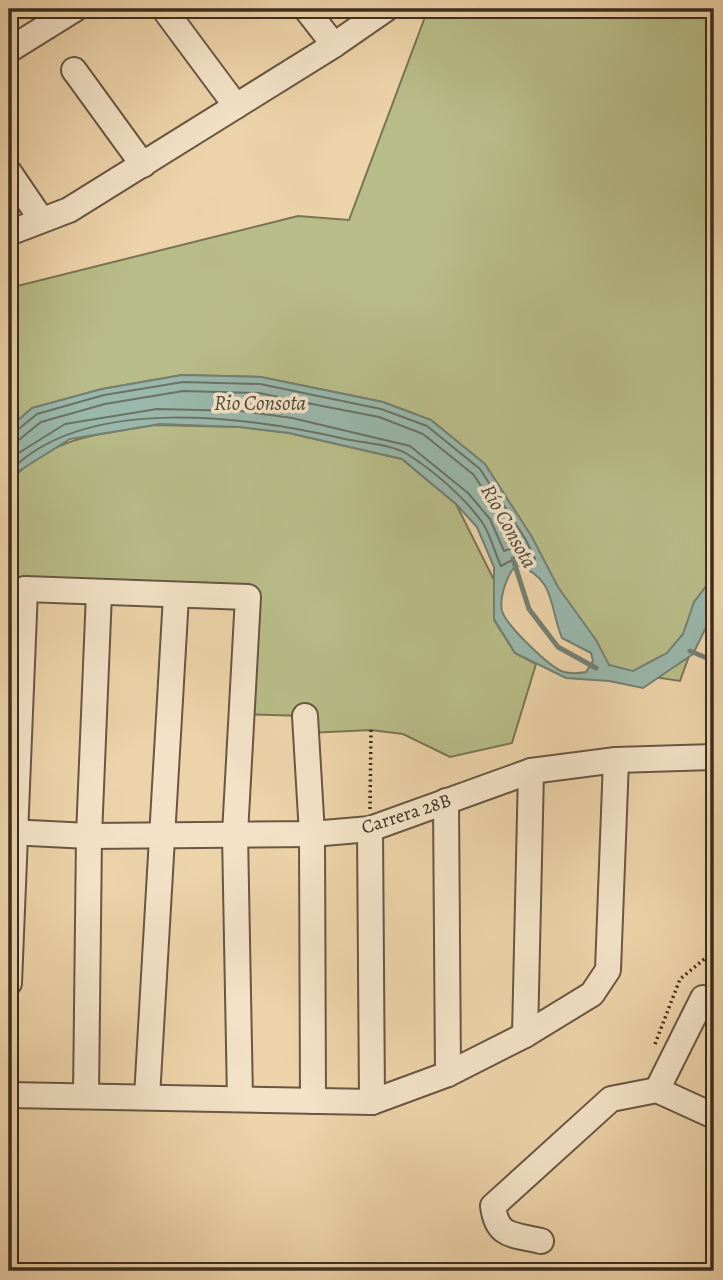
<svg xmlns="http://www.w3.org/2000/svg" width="723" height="1280" viewBox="0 0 723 1280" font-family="Alegreya,serif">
	<rect width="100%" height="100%" fill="#edd3a9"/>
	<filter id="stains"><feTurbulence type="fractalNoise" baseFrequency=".00286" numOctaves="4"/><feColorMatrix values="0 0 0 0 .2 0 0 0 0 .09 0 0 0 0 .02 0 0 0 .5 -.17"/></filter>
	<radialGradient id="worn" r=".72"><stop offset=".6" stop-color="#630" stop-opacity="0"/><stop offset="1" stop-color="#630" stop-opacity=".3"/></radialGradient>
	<!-- green -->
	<g fill="#b8bc88" stroke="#7a7454" stroke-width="2">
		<path d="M 428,9 L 714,9 L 714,587 L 680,681 L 608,670 L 430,420 L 383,402 L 261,377 L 182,375 L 102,389 L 33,408 L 9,428 L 9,288 L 298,216 L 349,220 Z"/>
		<path d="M 155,425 L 240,427 L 289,433 L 402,459 L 456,504 L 494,580 L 494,620 L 515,653 L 536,664 L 512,743 L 450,757 L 403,734 L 371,730 L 308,733 L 305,716 L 242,714 L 248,598 L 9,595 L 9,482 C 51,436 97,435 155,425 Z"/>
	</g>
	<!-- water -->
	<path fill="#99b7ab" stroke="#748074" stroke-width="2" fill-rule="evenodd" d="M 182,375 L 261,377 L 383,402 L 431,420 L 485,464 L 532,537 L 558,587 L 596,640 L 609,665 L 633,671 L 667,653 L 683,634 L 694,602 L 714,576 L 714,611 L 693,654 L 643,688 L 609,681 L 566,678 L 515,653 L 494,619 L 494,567 L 477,527 L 456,504 L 402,459 L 289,433 L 240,427 L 160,424 L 70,439 L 19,471 L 9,482 L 9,428 L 32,408 L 102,389 ZM 517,565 C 556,578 549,607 562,638 L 591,653 L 593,661 L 586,672 C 580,673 571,674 564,672 C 550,668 506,625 502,611 C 499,598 507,573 517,565 Z"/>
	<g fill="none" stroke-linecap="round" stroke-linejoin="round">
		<!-- shore -->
		<g stroke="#6b7266" stroke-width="2">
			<path d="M 9,433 L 15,432 L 37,414 L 104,395 L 183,382 L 260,384 L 381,409 L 427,426 L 480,469 L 526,540 L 535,559 L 531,562 L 516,558 L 501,566 C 494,552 491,535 482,522 C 464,497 433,470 407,454 C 391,444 363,443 345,439 C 249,417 85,393 9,472"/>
			<path d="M 9,442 L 20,439 L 41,422 L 105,404 L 183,391 L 259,393 L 317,405 L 379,417 L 423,434 L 474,475 L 519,546 L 504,551 L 490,519 L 468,493 L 410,446 L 292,418 L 241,411 L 157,409 L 65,424 L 9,459"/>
		</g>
		<!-- stream -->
		<g stroke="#748074" stroke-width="5">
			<path d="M 513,559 L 529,609 L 558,647 L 596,668"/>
			<path d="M 690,651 L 714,661"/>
		</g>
		<!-- minor casing -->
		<g stroke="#695643" stroke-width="28">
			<g id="minor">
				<path d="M 164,9 L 236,106"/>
				<path d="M 306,9 L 334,45"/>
				<path d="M 9,50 L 75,9"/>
				<path d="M 74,70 L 143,165"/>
				<path d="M 9,172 L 41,219"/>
				<path d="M 9,233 L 69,210 L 334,45 L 386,9"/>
				<path d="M 9,595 L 25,589 L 248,597 L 235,834 L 240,1099"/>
				<path d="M 305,716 L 312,834 L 313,1101"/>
				<path d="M 446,801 L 448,1074"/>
				<path d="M 370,829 L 372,1102"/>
				<path d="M 9,832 L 89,836 L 312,834 L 370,829 L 531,771 L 616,760 L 714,757"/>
				<path d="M 9,983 L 25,589"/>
				<path d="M 525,1035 L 531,771"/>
				<path d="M 657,1090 L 703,998"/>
				<path d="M 9,1095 L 372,1102 L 448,1074 L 525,1035 L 592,994 L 608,970 L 616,760"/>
				<path d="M 86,1096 L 89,836 L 99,593"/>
				<path d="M 147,1097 L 176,596"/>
				<path d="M 541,1241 C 513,1234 497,1238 493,1206 L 611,1099 L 657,1090 L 714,1116"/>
			</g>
		</g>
		<!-- path -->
		<g stroke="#3d2d21" stroke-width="3.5" stroke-dasharray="2 3.5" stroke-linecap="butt">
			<path d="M 370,809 L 371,730"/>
			<path d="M 655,1044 L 680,979 L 714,951"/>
		</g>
		<!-- minor -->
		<use href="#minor" stroke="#f3e2c7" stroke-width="24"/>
	</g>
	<g text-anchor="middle" stroke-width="7" stroke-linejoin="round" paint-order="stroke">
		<!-- street labels -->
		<g font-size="19" fill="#3d2d21" stroke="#f3e2c7">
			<text transform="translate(406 813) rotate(-18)" y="7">Carrera 28B</text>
		</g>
		<!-- water labels -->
		<g font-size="21" font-style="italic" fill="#4f493d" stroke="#f3e2c7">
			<text x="260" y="410">Rio Consota</text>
			<text transform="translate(509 526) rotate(61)" y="7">Río Consota</text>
		</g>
	</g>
	<!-- margin -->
	<rect width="723" height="1280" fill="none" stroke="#edd3a9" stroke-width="35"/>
	<rect x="10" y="10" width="702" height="1259" fill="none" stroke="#3d2d21" stroke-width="3.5"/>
	<rect x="18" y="18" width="688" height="1245" fill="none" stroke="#3d2d21" stroke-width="2"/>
	<rect width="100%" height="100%" filter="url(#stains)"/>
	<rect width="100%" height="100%" fill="url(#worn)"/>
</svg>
